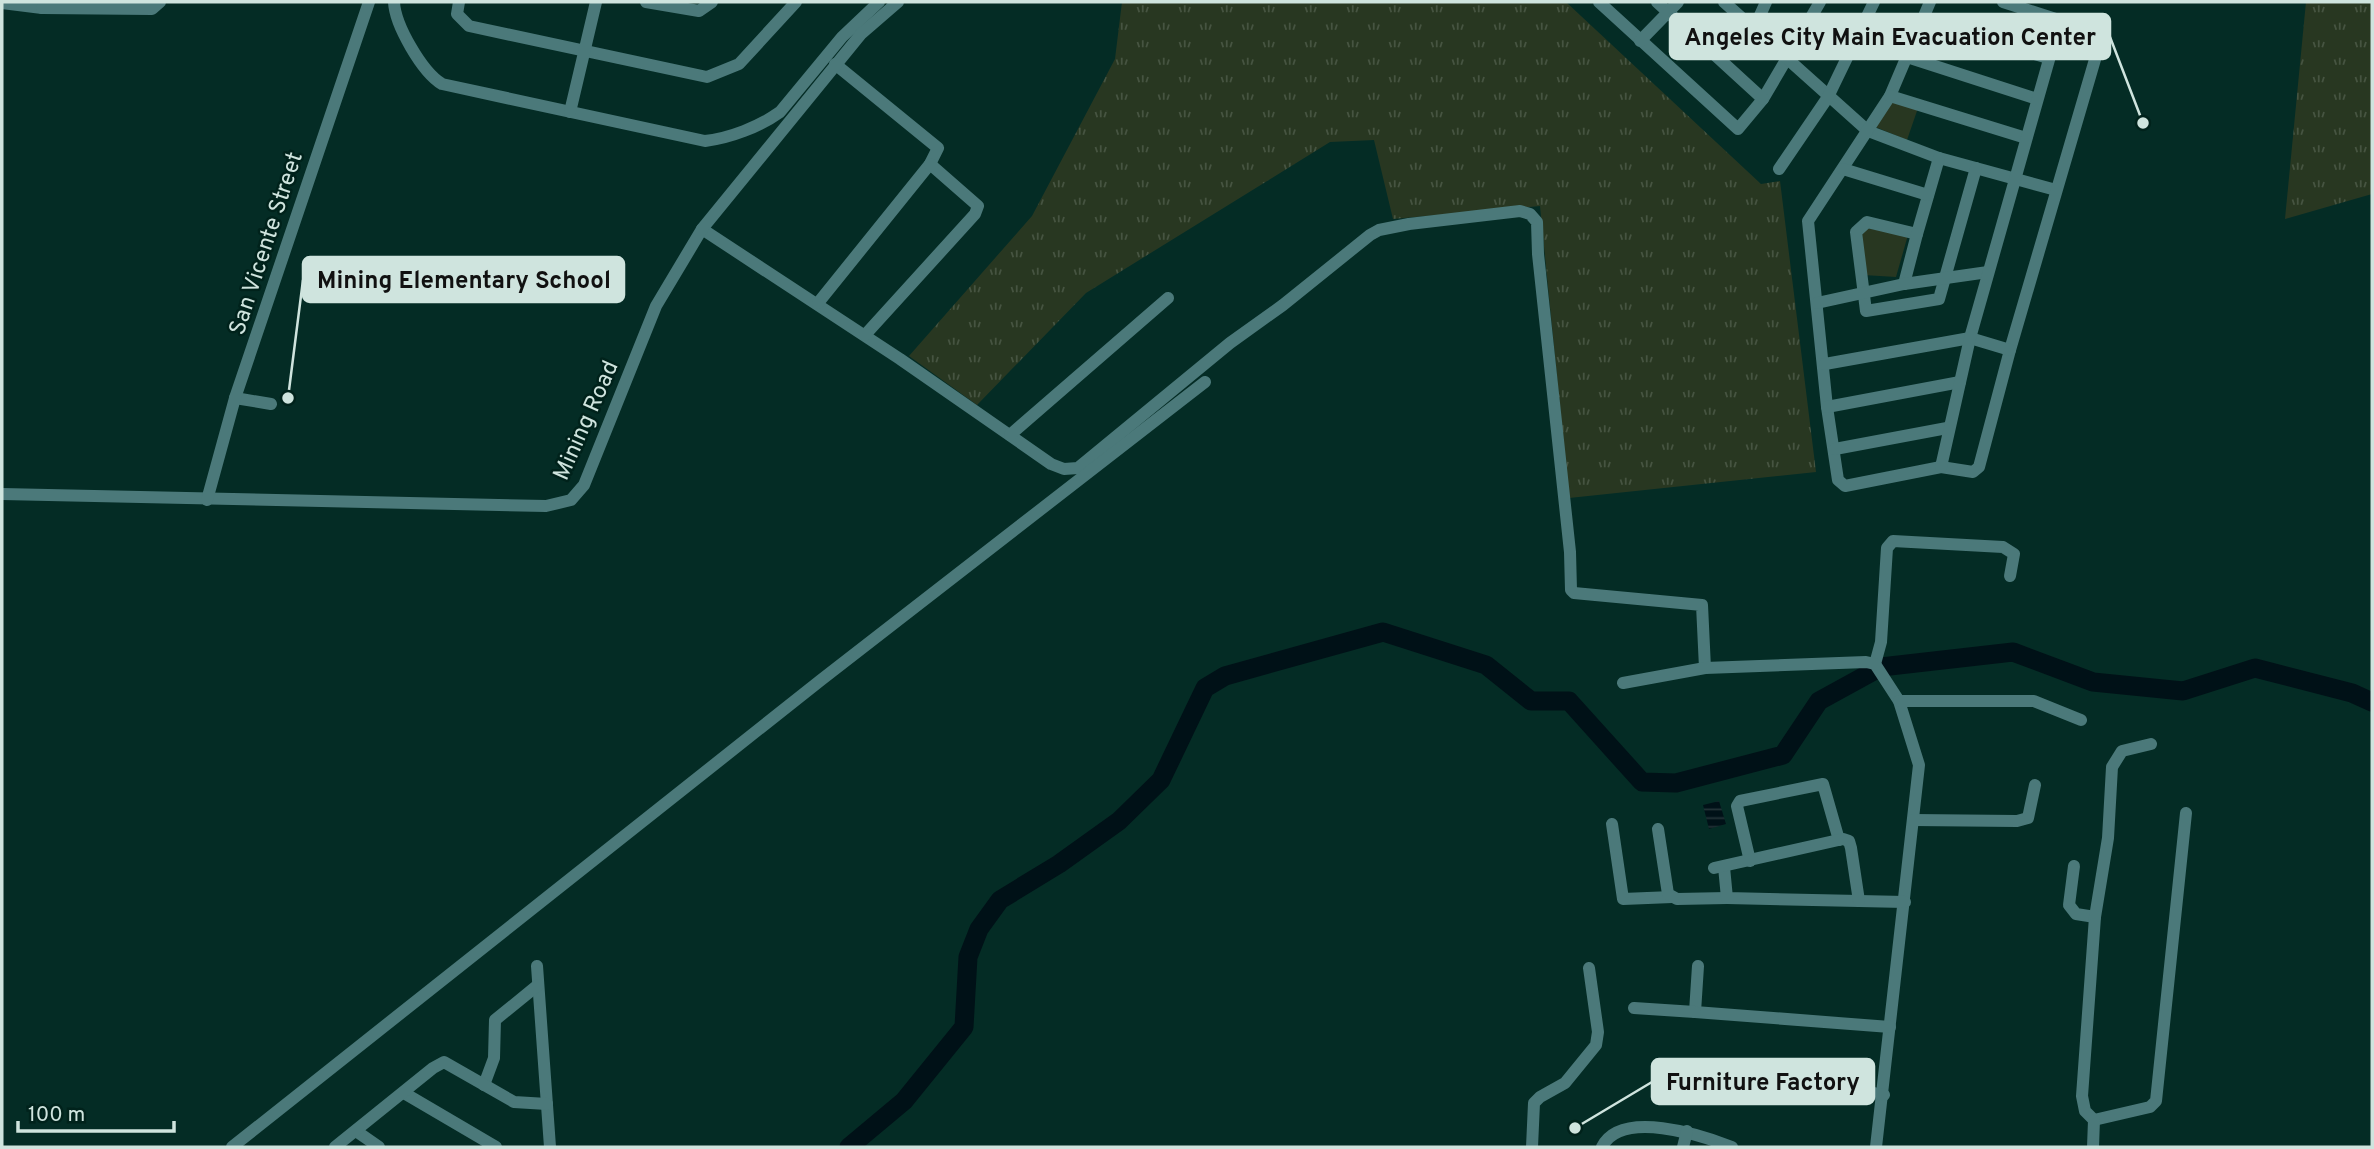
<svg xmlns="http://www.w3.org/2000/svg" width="2374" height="1149" viewBox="0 0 2374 1149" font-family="Overpass,sans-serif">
	<defs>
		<pattern id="grass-tufts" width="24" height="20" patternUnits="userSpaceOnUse" patternTransform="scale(1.75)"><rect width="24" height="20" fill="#283721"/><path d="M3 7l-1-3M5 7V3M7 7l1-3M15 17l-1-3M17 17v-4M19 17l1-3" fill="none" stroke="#465441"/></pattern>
		<pattern id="water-rules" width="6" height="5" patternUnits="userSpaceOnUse" patternTransform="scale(1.75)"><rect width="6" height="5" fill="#001117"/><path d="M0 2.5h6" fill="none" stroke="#243438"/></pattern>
	</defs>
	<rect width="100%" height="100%" fill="#042c25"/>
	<!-- grass -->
	<g fill="url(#grass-tufts)">
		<path d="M 1122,2 L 1566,2 L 1761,184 L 1780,181 L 1816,472 L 1569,498 L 1540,206 L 1393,219 L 1374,140 L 1330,142 L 1086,293 L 977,405 L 909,356 L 1032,216 L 1115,59 Z"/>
		<path d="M 2306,2 L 2372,2 L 2372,194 L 2285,219 Z"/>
	</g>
	<!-- green -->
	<g fill="#283721">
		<path d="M 1890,99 L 1918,108 L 1907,140 L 1873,126 Z"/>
		<path d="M 1860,227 L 1908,235 L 1896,277 L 1863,275 Z"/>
	</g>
	<!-- water -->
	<path fill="url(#water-rules)" d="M 1719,801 L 1726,824 L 1709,829 L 1703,805 Z"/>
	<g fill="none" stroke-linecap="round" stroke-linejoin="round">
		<!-- river -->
		<path stroke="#001117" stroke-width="19" d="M 849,1147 L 904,1101 L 964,1027 L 968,957 L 979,929 L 1000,900 L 1059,864 L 1119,821 L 1161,780 L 1205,688 L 1225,676 L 1383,632 L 1486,665 L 1531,701 L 1569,701 L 1642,782 L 1676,783 L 1783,755 L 1819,701 L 1881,667 L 2013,652 L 2093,682 L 2183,691 L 2255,668 L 2352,693 L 2372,702"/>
		<!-- minor -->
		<g stroke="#4b797a" stroke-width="12">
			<path d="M 394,2 C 395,25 422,72 442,84 L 705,141 C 730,138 759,127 780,112 L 842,37 L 879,2"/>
			<path d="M 459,2 L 457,14 L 469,26 L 707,77 L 739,64 L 796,2"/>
			<path d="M 646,2 L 699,11 L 712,2"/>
			<path d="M 1599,2 L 1738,129 L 1763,99 L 1820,2"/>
			<path d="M 1657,2 L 1763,99"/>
			<path d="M 1724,2 L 1868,131 L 1939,158 L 2056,190"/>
			<path d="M 1930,2 L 1890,96 L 1808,221 L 1827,407 L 1838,480 L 1845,486 L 1941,467 L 1973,472 L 1979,467 L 2010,350 L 2101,39 L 2096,32 L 2003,2"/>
			<path d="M 2,3 L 42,8 L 42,2"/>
			<path d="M 42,8 L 152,9 L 160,2"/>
			<path d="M 1922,21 L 2048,58"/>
			<path d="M 1753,31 L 1766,2"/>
			<path d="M 1640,41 L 1678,2"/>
			<path d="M 1907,57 L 2037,99"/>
			<path d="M 1890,96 L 2026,138"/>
			<path d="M 570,112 L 596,2"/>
			<path d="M 1939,158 L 1917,234 L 1867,222 L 1856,232 L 1866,311 L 1939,299 L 1976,168"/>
			<path d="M 1779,169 L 1828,97 L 1874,2"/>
			<path d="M 1843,169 L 1928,195"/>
			<path d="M 702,229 L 900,359 L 1051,464 L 1064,469 L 1078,468 L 1230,343 L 1283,305 L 1370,235 L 1379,230 L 1409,224 L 1520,211 L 1530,214 L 1537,222 L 1538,254 L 1570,552 L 1571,590 L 1574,593 L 1702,605 L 1705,668"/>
			<path d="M 1904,284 L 1917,234"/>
			<path d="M 818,303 L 930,164 L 938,148 L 835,64"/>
			<path d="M 1817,303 L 1904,284 L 1988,272"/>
			<path d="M 865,335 L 975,214 L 978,206 L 930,164"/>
			<path d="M 1825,364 L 1970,338 L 2010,350"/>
			<path d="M 235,398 L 271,404"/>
			<path d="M 1827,407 L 1960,382"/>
			<path d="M 1010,435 L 1168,298"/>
			<path d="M 1835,449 L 1947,428"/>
			<path d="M 1941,467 L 1970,338 L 2060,21"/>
			<path d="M 2,494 L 546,506 L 571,500 L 584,485 L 656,306 L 702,229 L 861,34 L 898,2"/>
			<path d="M 207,500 L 235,398 L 369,2"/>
			<path d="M 1875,664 L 1881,642 L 1887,548 L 1893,541 L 2003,547 L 2014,554 L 2010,576"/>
			<path d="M 1623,683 L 1705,668 L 1866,662 L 1875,664 L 1899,701 L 1919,765 L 1876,1147"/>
			<path d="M 1899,701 L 2034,701 L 2081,720"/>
			<path d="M 1913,820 L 2017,821 L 2028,818 L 2035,785"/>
			<path d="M 1612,824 L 1623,899 L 1672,897"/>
			<path d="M 1658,829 L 1668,894 L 1677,899 L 1727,898"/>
			<path d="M 1750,861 L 1737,806 L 1740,801 L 1823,784 L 1839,840"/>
			<path d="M 2074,866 L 2069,905 L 2076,914 L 2095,917"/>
			<path d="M 1724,867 L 1727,898 L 1905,902"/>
			<path d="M 1714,868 L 1843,839 L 1849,841 L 1851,848 L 1859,901"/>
			<path d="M 537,966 L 550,1147"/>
			<path d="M 1698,966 L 1695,1012 L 1890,1027"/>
			<path d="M 1634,1008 L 1695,1012"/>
			<path d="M 1770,1079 C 1804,1096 1817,1086 1851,1089 C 1862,1090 1873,1093 1884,1095"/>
			<path d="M 484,1085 L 494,1058 L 495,1020 L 538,985"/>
			<path d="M 404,1093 L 496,1147"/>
			<path d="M 2094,1120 L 2150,1107 L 2156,1101 L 2186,813"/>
			<path d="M 356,1131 L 379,1147"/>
			<path d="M 232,1147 L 821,680 L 1205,382"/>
			<path d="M 335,1147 L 433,1068 L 444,1062 L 514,1102 L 547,1104"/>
			<path d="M 1532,1147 L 1534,1103 L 1540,1097 L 1565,1083 L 1596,1045 L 1598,1032 L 1589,968"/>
			<path d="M 1602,1147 C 1621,1109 1701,1135 1732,1147"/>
			<path d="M 1683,1147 L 1687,1131"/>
			<path d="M 2093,1147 L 2094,1120 L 2085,1111 L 2082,1096 L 2095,917 L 2108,838 L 2112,767 L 2122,751 L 2151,744"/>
		</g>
	</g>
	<g text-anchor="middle" stroke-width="5" stroke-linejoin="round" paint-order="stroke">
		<!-- street labels -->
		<g font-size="23" fill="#cfe4de" stroke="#00221b">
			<text transform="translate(265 243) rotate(-72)" y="8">San Vicente Street</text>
			<text transform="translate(585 420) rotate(-66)" y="8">Mining Road</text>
		</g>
	</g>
	<!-- callouts -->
	<path fill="none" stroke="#cfe4de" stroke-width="2.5" d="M2143 123L2110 37M288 398L303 280M1575 1128L1652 1082"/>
	<g fill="#cfe4de" stroke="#00221b" stroke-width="2.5">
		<circle cx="2143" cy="123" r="7"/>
		<circle cx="288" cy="398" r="7"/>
		<circle cx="1575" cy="1128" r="7"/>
	</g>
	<g fill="#cfe4de" stroke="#cfe4de" stroke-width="2.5">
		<rect x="1670" y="14" width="440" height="45" rx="7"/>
		<rect x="303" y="257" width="321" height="45" rx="7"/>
		<rect x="1652" y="1059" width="222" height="45" rx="7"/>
	</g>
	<g font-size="24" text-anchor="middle" font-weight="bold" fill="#111">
		<text x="1890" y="45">Angeles City Main Evacuation Center</text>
		<text x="464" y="288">Mining Elementary School</text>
		<text x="1763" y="1090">Furniture Factory</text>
	</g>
	<!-- border -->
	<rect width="2374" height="1149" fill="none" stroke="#cfe4de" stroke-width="7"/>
	<!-- scale -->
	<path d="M18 1121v10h156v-10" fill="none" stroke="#cfe4de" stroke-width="3.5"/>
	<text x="28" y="1121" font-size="21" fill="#cfe4de" stroke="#00221b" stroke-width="5" paint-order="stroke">100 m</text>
</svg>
